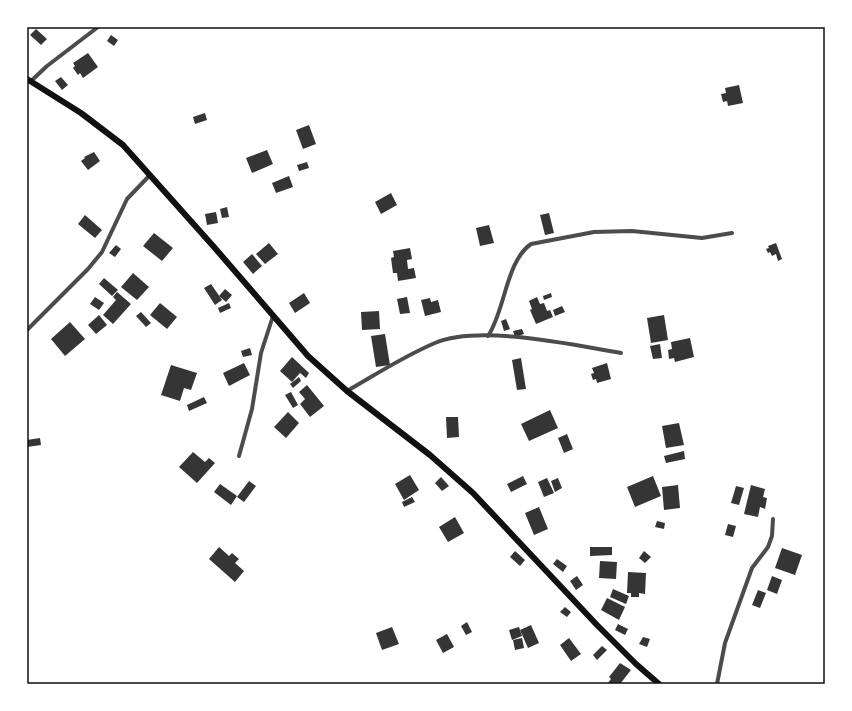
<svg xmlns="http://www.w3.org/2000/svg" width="852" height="711" viewBox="0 0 852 711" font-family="Inter,sans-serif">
	<rect width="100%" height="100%" fill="#fff"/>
	<!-- building -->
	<g fill="#353535">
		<path d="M 36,29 L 47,39 L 41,45 L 30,35 Z"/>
		<path d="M 111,35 L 118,40 L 114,46 L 107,41 Z"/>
		<path d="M 88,53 L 98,67 L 83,78 L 80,73 L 78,75 L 73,68 L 75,66 L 73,63 Z"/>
		<path d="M 61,77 L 68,85 L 62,90 L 55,81 Z"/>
		<path d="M 739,85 L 743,103 L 728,106 L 727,101 L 723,102 L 721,94 L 726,93 L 725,88 Z"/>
		<path d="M 205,113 L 207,120 L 195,124 L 193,117 Z"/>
		<path d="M 309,125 L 316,144 L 303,149 L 296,130 Z"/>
		<path d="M 267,150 L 273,164 L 252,173 L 246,158 Z"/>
		<path d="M 94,152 L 100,161 L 88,170 L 81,161 L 85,158 L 84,157 Z"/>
		<path d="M 307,162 L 309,168 L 299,171 L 297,165 Z"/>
		<path d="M 289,176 L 293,187 L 276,193 L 272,183 Z"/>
		<path d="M 391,193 L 397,205 L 381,214 L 375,202 Z"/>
		<path d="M 227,207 L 229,217 L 222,218 L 220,209 Z"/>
		<path d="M 216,212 L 218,223 L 207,225 L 205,214 Z"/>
		<path d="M 549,213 L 554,233 L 545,235 L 540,215 Z"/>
		<path d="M 85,215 L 102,230 L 95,238 L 78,224 Z"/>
		<path d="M 489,225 L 494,243 L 480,246 L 476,228 Z"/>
		<path d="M 154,233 L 173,248 L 162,261 L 143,246 Z"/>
		<path d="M 269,243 L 278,254 L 265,264 L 256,254 Z"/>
		<path d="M 776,243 L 782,259 L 778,261 L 776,254 L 772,256 L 770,252 L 768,253 L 766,249 L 769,248 L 768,246 Z"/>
		<path d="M 116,245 L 121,249 L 115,257 L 109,253 Z"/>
		<path d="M 410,248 L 412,259 L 407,260 L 408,269 L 414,268 L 416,278 L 398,281 L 397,273 L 393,273 L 391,258 L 394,257 L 393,251 Z"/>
		<path d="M 252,254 L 262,266 L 253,274 L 243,262 Z"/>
		<path d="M 133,273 L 149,287 L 137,300 L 121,287 Z"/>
		<path d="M 104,278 L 118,290 L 112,296 L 99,284 Z"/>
		<path d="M 211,284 L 222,300 L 215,305 L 204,288 Z"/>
		<path d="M 225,289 L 232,295 L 226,302 L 219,296 Z"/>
		<path d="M 117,292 L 131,304 L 113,324 L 103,315 L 116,300 L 113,297 Z"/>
		<path d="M 304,293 L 310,303 L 295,313 L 289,303 Z"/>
		<path d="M 551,293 L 552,297 L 544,300 L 543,296 Z"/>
		<path d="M 95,297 L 104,303 L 99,310 L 90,304 Z"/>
		<path d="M 407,297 L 410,313 L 400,314 L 397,299 Z"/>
		<path d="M 537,297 L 540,304 L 544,303 L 547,311 L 550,310 L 553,317 L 536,324 L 530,310 L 532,309 L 529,301 Z"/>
		<path d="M 430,298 L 431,302 L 438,300 L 441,312 L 425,316 L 421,300 Z"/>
		<path d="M 160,303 L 177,317 L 167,329 L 150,315 Z"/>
		<path d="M 229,303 L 231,308 L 220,313 L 218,308 Z"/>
		<path d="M 562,306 L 565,312 L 555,316 L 553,310 Z"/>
		<path d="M 379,311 L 380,329 L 362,330 L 361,312 Z"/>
		<path d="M 141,312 L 151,323 L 146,327 L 136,316 Z"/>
		<path d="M 99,315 L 107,325 L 96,334 L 88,325 Z"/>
		<path d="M 664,315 L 668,340 L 651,343 L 647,318 Z"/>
		<path d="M 506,319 L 510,329 L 504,331 L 501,321 Z"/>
		<path d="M 70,322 L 85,339 L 65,356 L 51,339 Z"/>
		<path d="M 522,329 L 524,334 L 515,337 L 513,331 Z"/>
		<path d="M 385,334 L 390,365 L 376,367 L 371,336 Z"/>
		<path d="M 690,338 L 694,357 L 675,362 L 674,358 L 669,359 L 668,350 L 672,349 L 671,342 Z"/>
		<path d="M 660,344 L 662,358 L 653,359 L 650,346 Z"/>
		<path d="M 250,348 L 252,355 L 243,357 L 241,351 Z"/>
		<path d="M 292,357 L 309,373 L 306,378 L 300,373 L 292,382 L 280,371 Z"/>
		<path d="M 521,358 L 526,389 L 517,390 L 512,360 Z"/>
		<path d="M 244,363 L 250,375 L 229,386 L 223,373 Z"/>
		<path d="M 607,363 L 611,379 L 597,383 L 596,379 L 593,380 L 591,374 L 594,373 L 592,368 Z"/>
		<path d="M 171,365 L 197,373 L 191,390 L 184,388 L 180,401 L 161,395 Z"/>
		<path d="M 299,377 L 301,381 L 293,388 L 290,384 Z"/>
		<path d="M 307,385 L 324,406 L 310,417 L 300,404 L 305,399 L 299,392 Z"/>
		<path d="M 291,392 L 298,405 L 293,408 L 285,395 Z"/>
		<path d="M 204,397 L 207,403 L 189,411 L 187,405 Z"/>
		<path d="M 550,410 L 558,428 L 529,441 L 521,424 Z"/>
		<path d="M 288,412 L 299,423 L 286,438 L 274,427 Z"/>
		<path d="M 446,417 L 458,417 L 459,437 L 447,438 Z"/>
		<path d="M 679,423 L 684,445 L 666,448 L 662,426 Z"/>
		<path d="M 567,434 L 573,449 L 564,453 L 558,438 Z"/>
		<path d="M 40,438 L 41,445 L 27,447 L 27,440 Z"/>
		<path d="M 684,451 L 685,459 L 666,463 L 664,456 Z"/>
		<path d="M 193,452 L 205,462 L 209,458 L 215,463 L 197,483 L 179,467 Z"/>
		<path d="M 410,475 L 419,490 L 404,500 L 395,484 Z"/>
		<path d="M 523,476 L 527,484 L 511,492 L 507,484 Z"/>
		<path d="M 653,476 L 661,496 L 635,507 L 627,487 Z"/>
		<path d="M 441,477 L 449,486 L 442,491 L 435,483 Z"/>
		<path d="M 547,478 L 554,493 L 544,497 L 538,482 Z"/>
		<path d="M 558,478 L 562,488 L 555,492 L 551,481 Z"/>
		<path d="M 249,481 L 256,486 L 244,502 L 237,497 Z"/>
		<path d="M 220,484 L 237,496 L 231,505 L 214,492 Z"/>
		<path d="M 678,485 L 680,508 L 664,510 L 662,487 Z"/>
		<path d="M 751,485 L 765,489 L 763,497 L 767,498 L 765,509 L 760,507 L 758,517 L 744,514 Z"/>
		<path d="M 736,486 L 744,488 L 739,505 L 731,503 Z"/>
		<path d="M 412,497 L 415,502 L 404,507 L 402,502 Z"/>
		<path d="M 539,507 L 548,529 L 534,535 L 525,513 Z"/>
		<path d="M 455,517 L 464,533 L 448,542 L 439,527 Z"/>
		<path d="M 657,521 L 665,523 L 664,529 L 655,527 Z"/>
		<path d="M 728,524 L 736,526 L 733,537 L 725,535 Z"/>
		<path d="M 219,547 L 229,556 L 232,553 L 239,559 L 235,563 L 244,571 L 235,582 L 209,559 Z"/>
		<path d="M 590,547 L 612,547 L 612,555 L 590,556 Z"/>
		<path d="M 782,548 L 802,555 L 795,575 L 775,568 Z"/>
		<path d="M 515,551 L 525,560 L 520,566 L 510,557 Z"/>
		<path d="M 644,551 L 651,557 L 645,563 L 639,558 Z"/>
		<path d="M 557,559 L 567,566 L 563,572 L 553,564 Z"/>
		<path d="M 600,561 L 617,562 L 616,579 L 599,578 Z"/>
		<path d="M 628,572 L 646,573 L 645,594 L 639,593 L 639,597 L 631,597 L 631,593 L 627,593 Z"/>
		<path d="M 577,576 L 583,585 L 576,590 L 570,581 Z"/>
		<path d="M 772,576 L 782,580 L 777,594 L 767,590 Z"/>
		<path d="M 613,589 L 629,596 L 626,604 L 610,597 Z"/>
		<path d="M 758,590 L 766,593 L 760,608 L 752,605 Z"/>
		<path d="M 607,598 L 625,607 L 619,620 L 601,610 Z"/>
		<path d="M 565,607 L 571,612 L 567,617 L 560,612 Z"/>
		<path d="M 467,622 L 472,632 L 466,635 L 461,626 Z"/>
		<path d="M 618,624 L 628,629 L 625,635 L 615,630 Z"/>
		<path d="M 531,625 L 539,643 L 528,648 L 520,630 Z"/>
		<path d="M 392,627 L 399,644 L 382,650 L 376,633 Z"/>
		<path d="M 519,627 L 522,636 L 512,640 L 509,630 Z"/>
		<path d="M 447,634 L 454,647 L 443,653 L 436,640 Z"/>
		<path d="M 643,637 L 650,639 L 647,647 L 639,644 Z"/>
		<path d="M 522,638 L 524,648 L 515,650 L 513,640 Z"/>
		<path d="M 569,638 L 581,654 L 571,661 L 560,645 Z"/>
		<path d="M 602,646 L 607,650 L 597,660 L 593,655 Z"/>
		<path d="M 620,663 L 631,670 L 620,684 L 610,684 L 608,683 L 611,679 L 609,677 Z"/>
	</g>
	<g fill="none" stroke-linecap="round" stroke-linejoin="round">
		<!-- minor -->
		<g stroke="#4c4c4c" stroke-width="4">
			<path d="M 31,81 L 47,66 L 98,27"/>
			<path d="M 27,330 L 88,269 L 102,252 L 127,199 L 150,175"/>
			<path d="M 488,336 C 505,311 506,261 531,244 L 594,232 L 632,231 L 702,238 L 732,233"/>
			<path d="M 347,391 C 375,375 404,356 435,343 C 479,324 573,345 621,353"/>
			<path d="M 239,456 L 252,409 L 261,353 L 273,316"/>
			<path d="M 717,684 L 725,643 L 752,568 L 768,547 L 772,536 L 773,519"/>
		</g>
		<!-- secondary -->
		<path stroke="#111" stroke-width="6" d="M 27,79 L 81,113 L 123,145 L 214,247 L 308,356 L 347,391 L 430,455 L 473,493 L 597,625 L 636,664 L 659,684"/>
	</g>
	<!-- border -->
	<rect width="852" height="711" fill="none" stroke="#ffffff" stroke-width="56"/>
	<rect x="28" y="28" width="796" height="655" fill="none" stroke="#111" stroke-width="1.5"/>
</svg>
